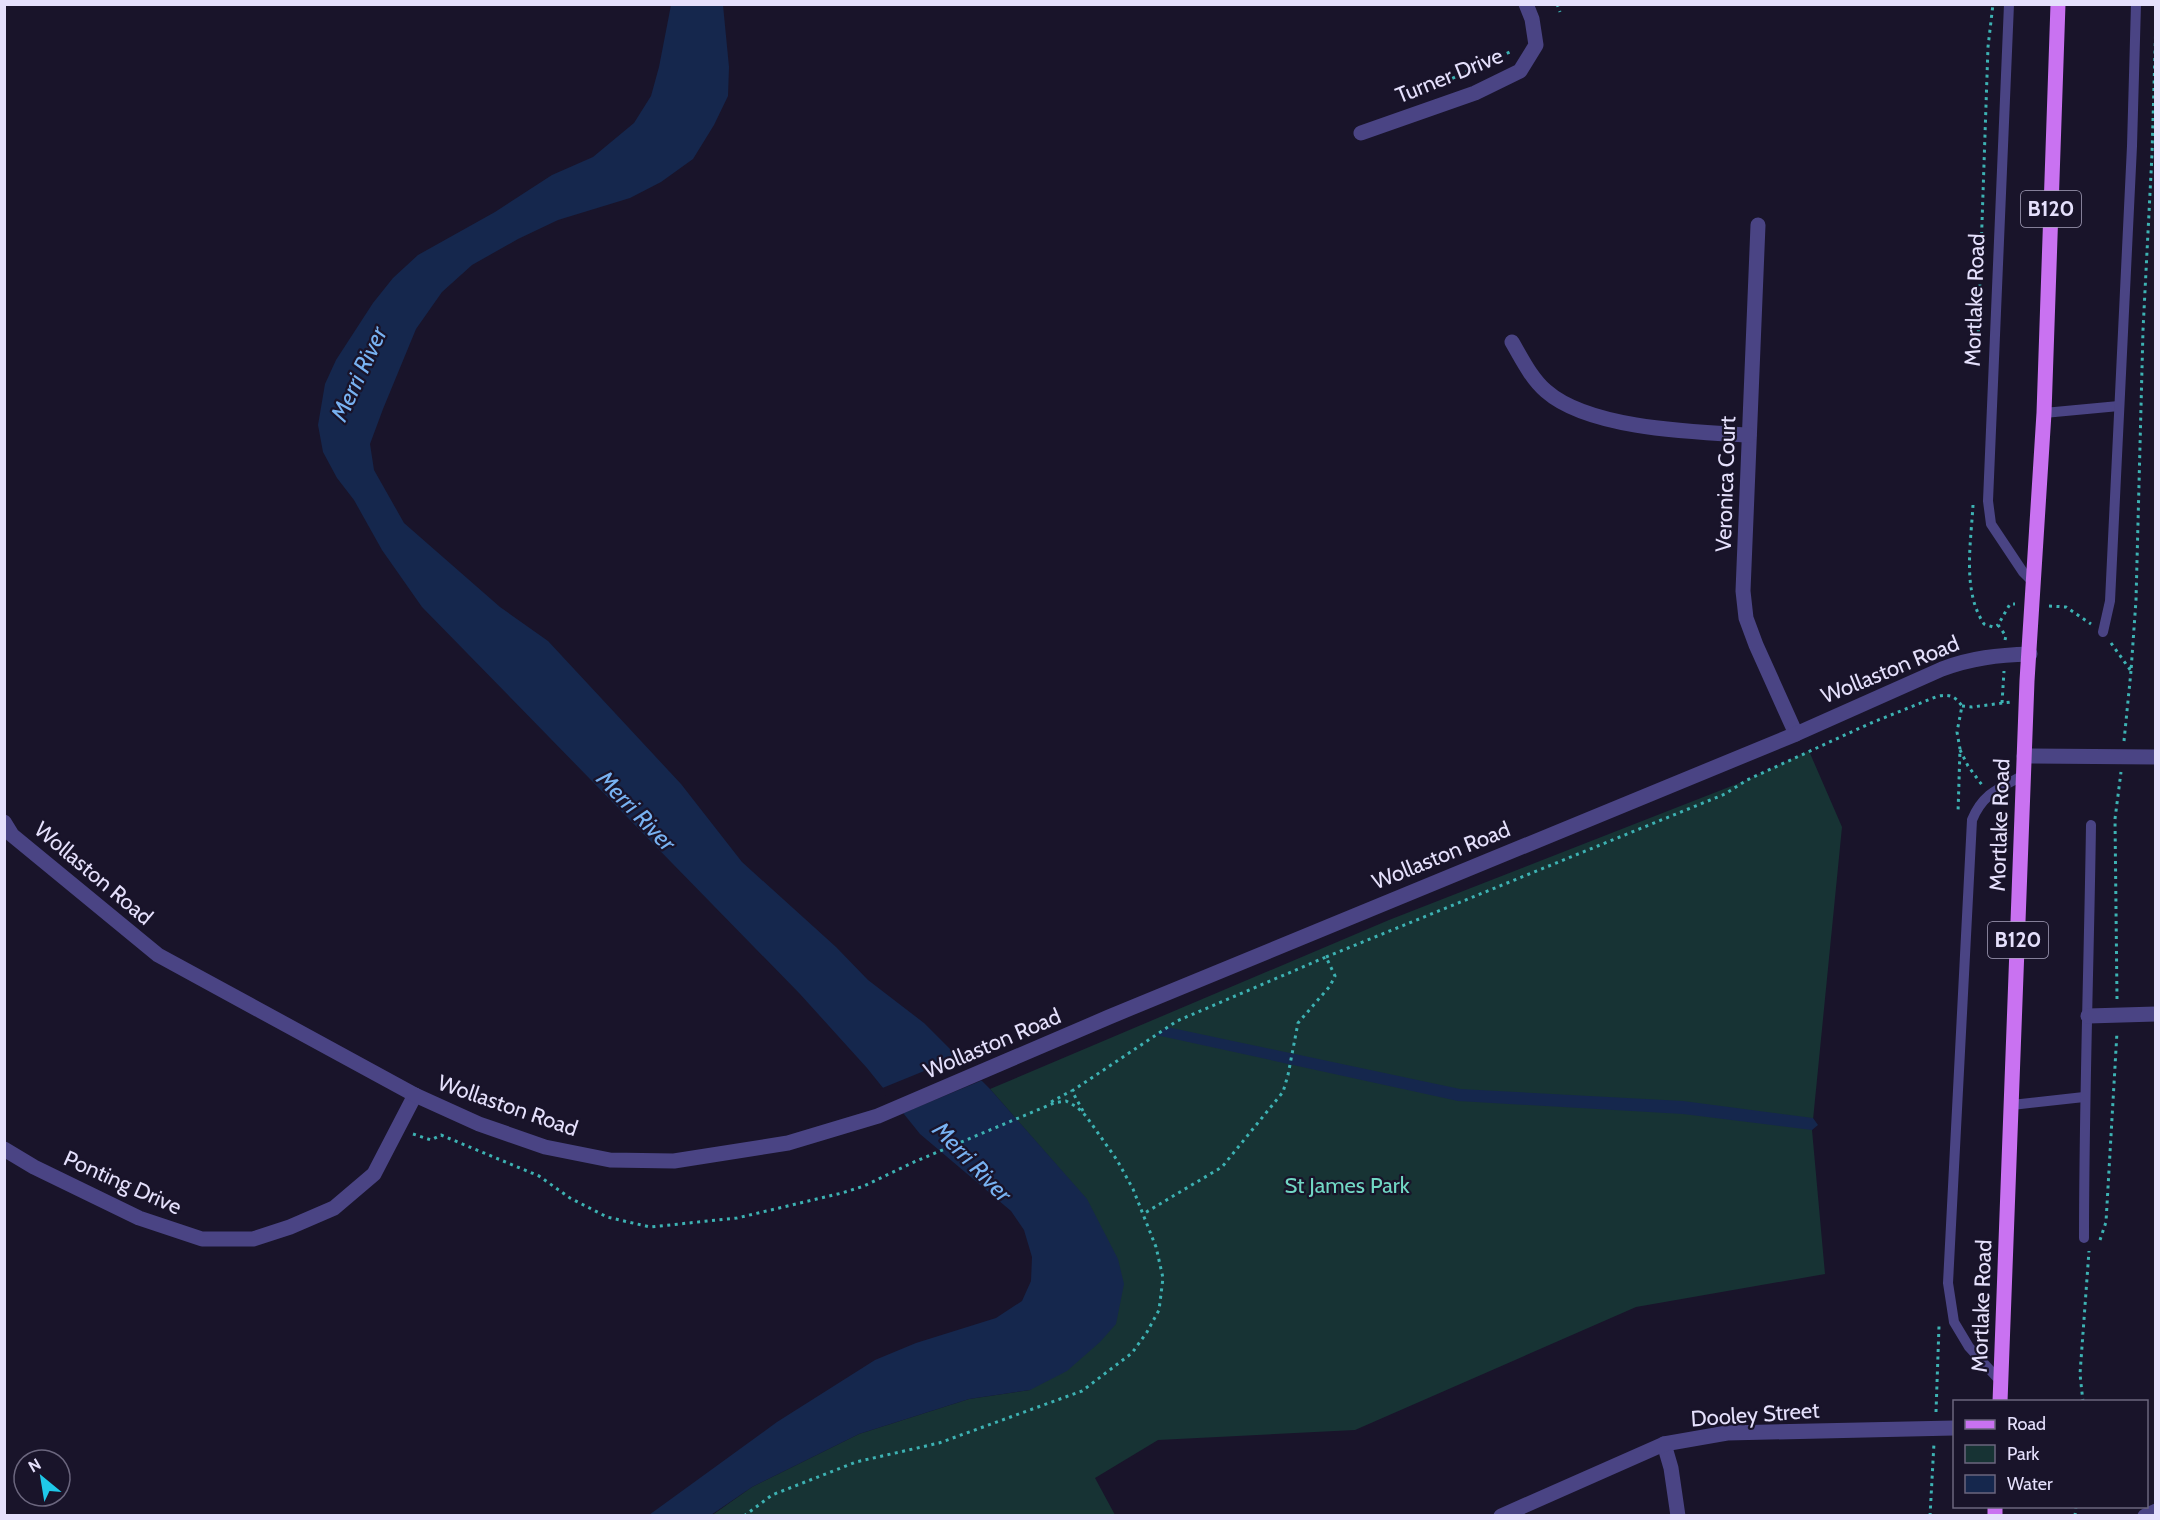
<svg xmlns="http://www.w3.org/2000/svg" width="2160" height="1520" viewBox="0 0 2160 1520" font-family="Cabin,sans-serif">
	<rect width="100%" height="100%" fill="#19142a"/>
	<!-- green -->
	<path fill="#173334" d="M 1809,751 L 1842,827 L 1812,1130 L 1825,1274 L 1636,1307 L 1355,1430 L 1158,1440 L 1095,1478 L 1115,1515 L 711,1516 L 752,1487 L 859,1434 L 969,1399 L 1030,1390 L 1086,1199 L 990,1089 L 1389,920 L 1747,780 Z"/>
	<!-- water -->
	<g fill="#15274d">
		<path d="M 671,5 L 723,5 L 729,67 L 728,96 L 714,125 L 693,159 L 661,182 L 630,198 L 558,220 L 518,239 L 472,265 L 442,292 L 416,329 L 383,409 L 370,444 L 374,470 L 404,523 L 500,607 L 548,641 L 681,784 L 742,862 L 836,947 L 868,980 L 924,1023 L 990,1089 L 1087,1199 L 1118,1259 L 1124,1284 L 1116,1324 L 1100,1342 L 1067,1371 L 1030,1390 L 969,1399 L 859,1434 L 752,1487 L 711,1515 L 649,1515 L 777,1422 L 875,1360 L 916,1343 L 996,1318 L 1022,1301 L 1031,1281 L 1032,1257 L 1024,1230 L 1011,1211 L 920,1134 L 867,1068 L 800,994 L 422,607 L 382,550 L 354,500 L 337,478 L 323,452 L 318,425 L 325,384 L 336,360 L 373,303 L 393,278 L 418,255 L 495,212 L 552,175 L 593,157 L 634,123 L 651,96 L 659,67 Z"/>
		<path d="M 1167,1027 L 1460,1089 L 1683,1101 L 1813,1118 L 1818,1125 L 1812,1130 L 1683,1114 L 1458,1101 L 1156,1035 Z"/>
	</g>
	<!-- pier -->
	<path fill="#19142a" d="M 961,1056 L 985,1079 L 901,1114 L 880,1089 Z"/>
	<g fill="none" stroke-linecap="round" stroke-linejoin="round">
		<!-- path -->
		<g stroke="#3db2b3" stroke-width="3" stroke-dasharray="3 4.5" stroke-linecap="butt">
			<path d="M 1557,4 L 1560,12"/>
			<path d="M 1425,91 L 1512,51"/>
			<path d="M 1978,340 L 1988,47 L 1993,4"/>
			<path d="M 1973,505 C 1971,543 1962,591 1984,624 L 1993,627 L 1998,625"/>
			<path d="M 2049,606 L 2066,607 L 2091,624"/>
			<path d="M 2005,640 L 2006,636 L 1998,625 L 2010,604 L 2015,604"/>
			<path d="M 2111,643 L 2131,671 L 2136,600 L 2143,330 L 2152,154 L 2156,19"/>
			<path d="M 2002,703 L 2004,671"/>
			<path d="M 1962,706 L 1972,707 L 2011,702"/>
			<path d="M 2124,741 L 2131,671"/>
			<path d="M 1960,750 L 1968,766 L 1982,785"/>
			<path d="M 1326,957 L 1725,794 L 1747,780 L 1871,723 L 1938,696 C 1950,694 1955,696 1962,706 L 1957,732 L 1960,749 L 1958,813"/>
			<path d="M 2117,999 L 2115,819 L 2121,772"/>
			<path d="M 1051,1102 L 1071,1091"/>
			<path d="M 1083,1111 L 1072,1091 L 1177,1021 L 1326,957 L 1335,976 L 1330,986 L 1298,1023 L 1288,1075 L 1283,1092 L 1222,1167 L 1143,1214"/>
			<path d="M 413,1134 L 431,1140 L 441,1135 L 539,1176 L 570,1198 L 607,1217 L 650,1227 L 737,1218 L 842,1193 L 864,1186 L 914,1162 L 1054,1103 L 1066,1101 L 1077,1107 L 1086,1116 L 1117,1160 L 1133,1189 L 1156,1247 L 1163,1278 L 1159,1310 L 1147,1332 L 1132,1353 L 1082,1391 L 939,1443 L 856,1462 L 772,1495 L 744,1516"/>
			<path d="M 2100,1240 L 2106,1222 L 2117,1032"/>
			<path d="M 2083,1402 L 2080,1374 L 2089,1251"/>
			<path d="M 1936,1412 L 1939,1326"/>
			<path d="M 1930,1516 L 1934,1443"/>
			<path d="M 2075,1516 L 2076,1506"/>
		</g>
		<!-- service -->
		<g stroke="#4a4484" stroke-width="10">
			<path d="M 2009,4 L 1988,501 L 1991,524 L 2023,572 L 2034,583"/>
			<path d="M 2044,413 L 2119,406"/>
			<path d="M 2103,632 L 2110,601 L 2132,146 L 2136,4"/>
			<path d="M 2012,1105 L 2084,1097"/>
			<path d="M 2084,1238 C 2084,1100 2089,963 2091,825"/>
			<path d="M 2001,1382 L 1969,1347 L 1954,1322 L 1948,1283 L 1972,820 C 1983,793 2000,788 2024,775"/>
		</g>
		<!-- minor -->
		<g stroke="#4a4484" stroke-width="15">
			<path d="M 1361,133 L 1475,93 L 1520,71 L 1536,45 L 1532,19 L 1526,4"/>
			<path d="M 1758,225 L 1743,591 L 1746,618 L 1756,645 L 1796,734"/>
			<path d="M 1512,342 C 1522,359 1531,378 1546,391 C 1589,429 1693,432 1749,435"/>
			<path d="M 2024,756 L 2156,757"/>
			<path d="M 2088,1016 L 2156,1014"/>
			<path d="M 4,1149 L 34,1167 L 139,1218 L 202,1239 L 253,1239 L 290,1227 L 334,1208 L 374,1174 L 415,1095"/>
			<path d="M 1664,1444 L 1671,1468 L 1678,1516"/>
			<path d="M 1501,1516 L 1664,1444 L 1727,1433 L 1954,1428"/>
		</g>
		<!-- tertiary -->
		<g stroke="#4a4484" stroke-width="15">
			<path d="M 4,822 L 12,835 L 158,955 L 415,1095 L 479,1124 L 545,1147 L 610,1160 L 674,1161 L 788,1143 L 878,1116 L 1109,1017 L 1796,734 L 1942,669 C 1971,658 1998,655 2030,654"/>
			<path d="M 2145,1516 L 2156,1511"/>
		</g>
		<!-- primary -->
		<g stroke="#c972f1" stroke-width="15">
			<path d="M 2000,1402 L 2027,681 L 2044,413 L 2058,4"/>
			<path d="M 1995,1516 L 1995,1506"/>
		</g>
	</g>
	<g text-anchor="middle" stroke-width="4.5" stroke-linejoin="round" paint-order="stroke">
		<!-- shield labels -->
		<g fill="#19142a" stroke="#a8a3bd" stroke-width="1.5">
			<rect x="2021" y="191" width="60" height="36" rx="4.5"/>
			<rect x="1988" y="922" width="60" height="36" rx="4.5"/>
		</g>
		<g font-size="21" font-weight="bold" fill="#e5e0fc">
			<text x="2051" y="216">B120</text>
			<text x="2018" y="947">B120</text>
		</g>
		<!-- street labels -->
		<g font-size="22" fill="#e5e0fc" stroke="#19142a">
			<text transform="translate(1449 75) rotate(-22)" y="8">Turner Drive</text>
			<text transform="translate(1974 300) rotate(-88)" y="8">Mortlake Road</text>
			<text transform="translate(1725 484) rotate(-88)" y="8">Veronica Court</text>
			<text transform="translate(1890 669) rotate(-22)" y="8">Wollaston Road</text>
			<text transform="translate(1999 825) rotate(-88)" y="8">Mortlake Road</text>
			<text transform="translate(1441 855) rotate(-22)" y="8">Wollaston Road</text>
			<text transform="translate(94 873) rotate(40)" y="8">Wollaston Road</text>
			<text transform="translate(992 1043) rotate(-23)" y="8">Wollaston Road</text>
			<text transform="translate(508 1105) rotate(19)" y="8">Wollaston Road</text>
			<text transform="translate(123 1182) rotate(24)" y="8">Ponting Drive</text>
			<text transform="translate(1981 1306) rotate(-88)" y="8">Mortlake Road</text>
			<text transform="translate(1755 1414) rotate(-4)" y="8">Dooley Street</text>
		</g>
		<!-- park labels -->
		<g font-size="22" fill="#71d7c4" stroke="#19142a">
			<text x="1347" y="1193">St James Park</text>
		</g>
		<!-- water labels -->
		<g font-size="24" font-style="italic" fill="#78b2f2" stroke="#19142a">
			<text transform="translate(359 374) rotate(-65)" y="8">Merri River</text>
			<text transform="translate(636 811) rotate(46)" y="8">Merri River</text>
			<text transform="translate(972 1162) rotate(46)" y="8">Merri River</text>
		</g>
	</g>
	<!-- border -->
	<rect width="2160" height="1520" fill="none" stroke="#e5e0fc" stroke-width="12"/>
	<!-- legend -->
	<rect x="1953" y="1400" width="195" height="108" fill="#19142a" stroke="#6b667e" stroke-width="1.5"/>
	<rect x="1965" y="1420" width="30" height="9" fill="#c972f1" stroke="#6b667e" stroke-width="1.5"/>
	<text x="2007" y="1430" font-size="18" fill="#e5e0fc">Road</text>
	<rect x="1965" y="1445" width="30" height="18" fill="#173334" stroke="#6b667e" stroke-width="1.5"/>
	<text x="2007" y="1460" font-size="18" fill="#e5e0fc">Park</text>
	<rect x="1965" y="1475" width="30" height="18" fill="#15274d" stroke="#6b667e" stroke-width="1.5"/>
	<text x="2007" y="1490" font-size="18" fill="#e5e0fc">Water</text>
	<!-- north arrow -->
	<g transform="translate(42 1478) rotate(330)"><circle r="28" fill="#19142a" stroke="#6b667e" stroke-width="1.5"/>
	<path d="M0-4.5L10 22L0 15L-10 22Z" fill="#1fc9e9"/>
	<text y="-9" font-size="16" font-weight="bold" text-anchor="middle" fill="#e5e0fc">N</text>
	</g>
</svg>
